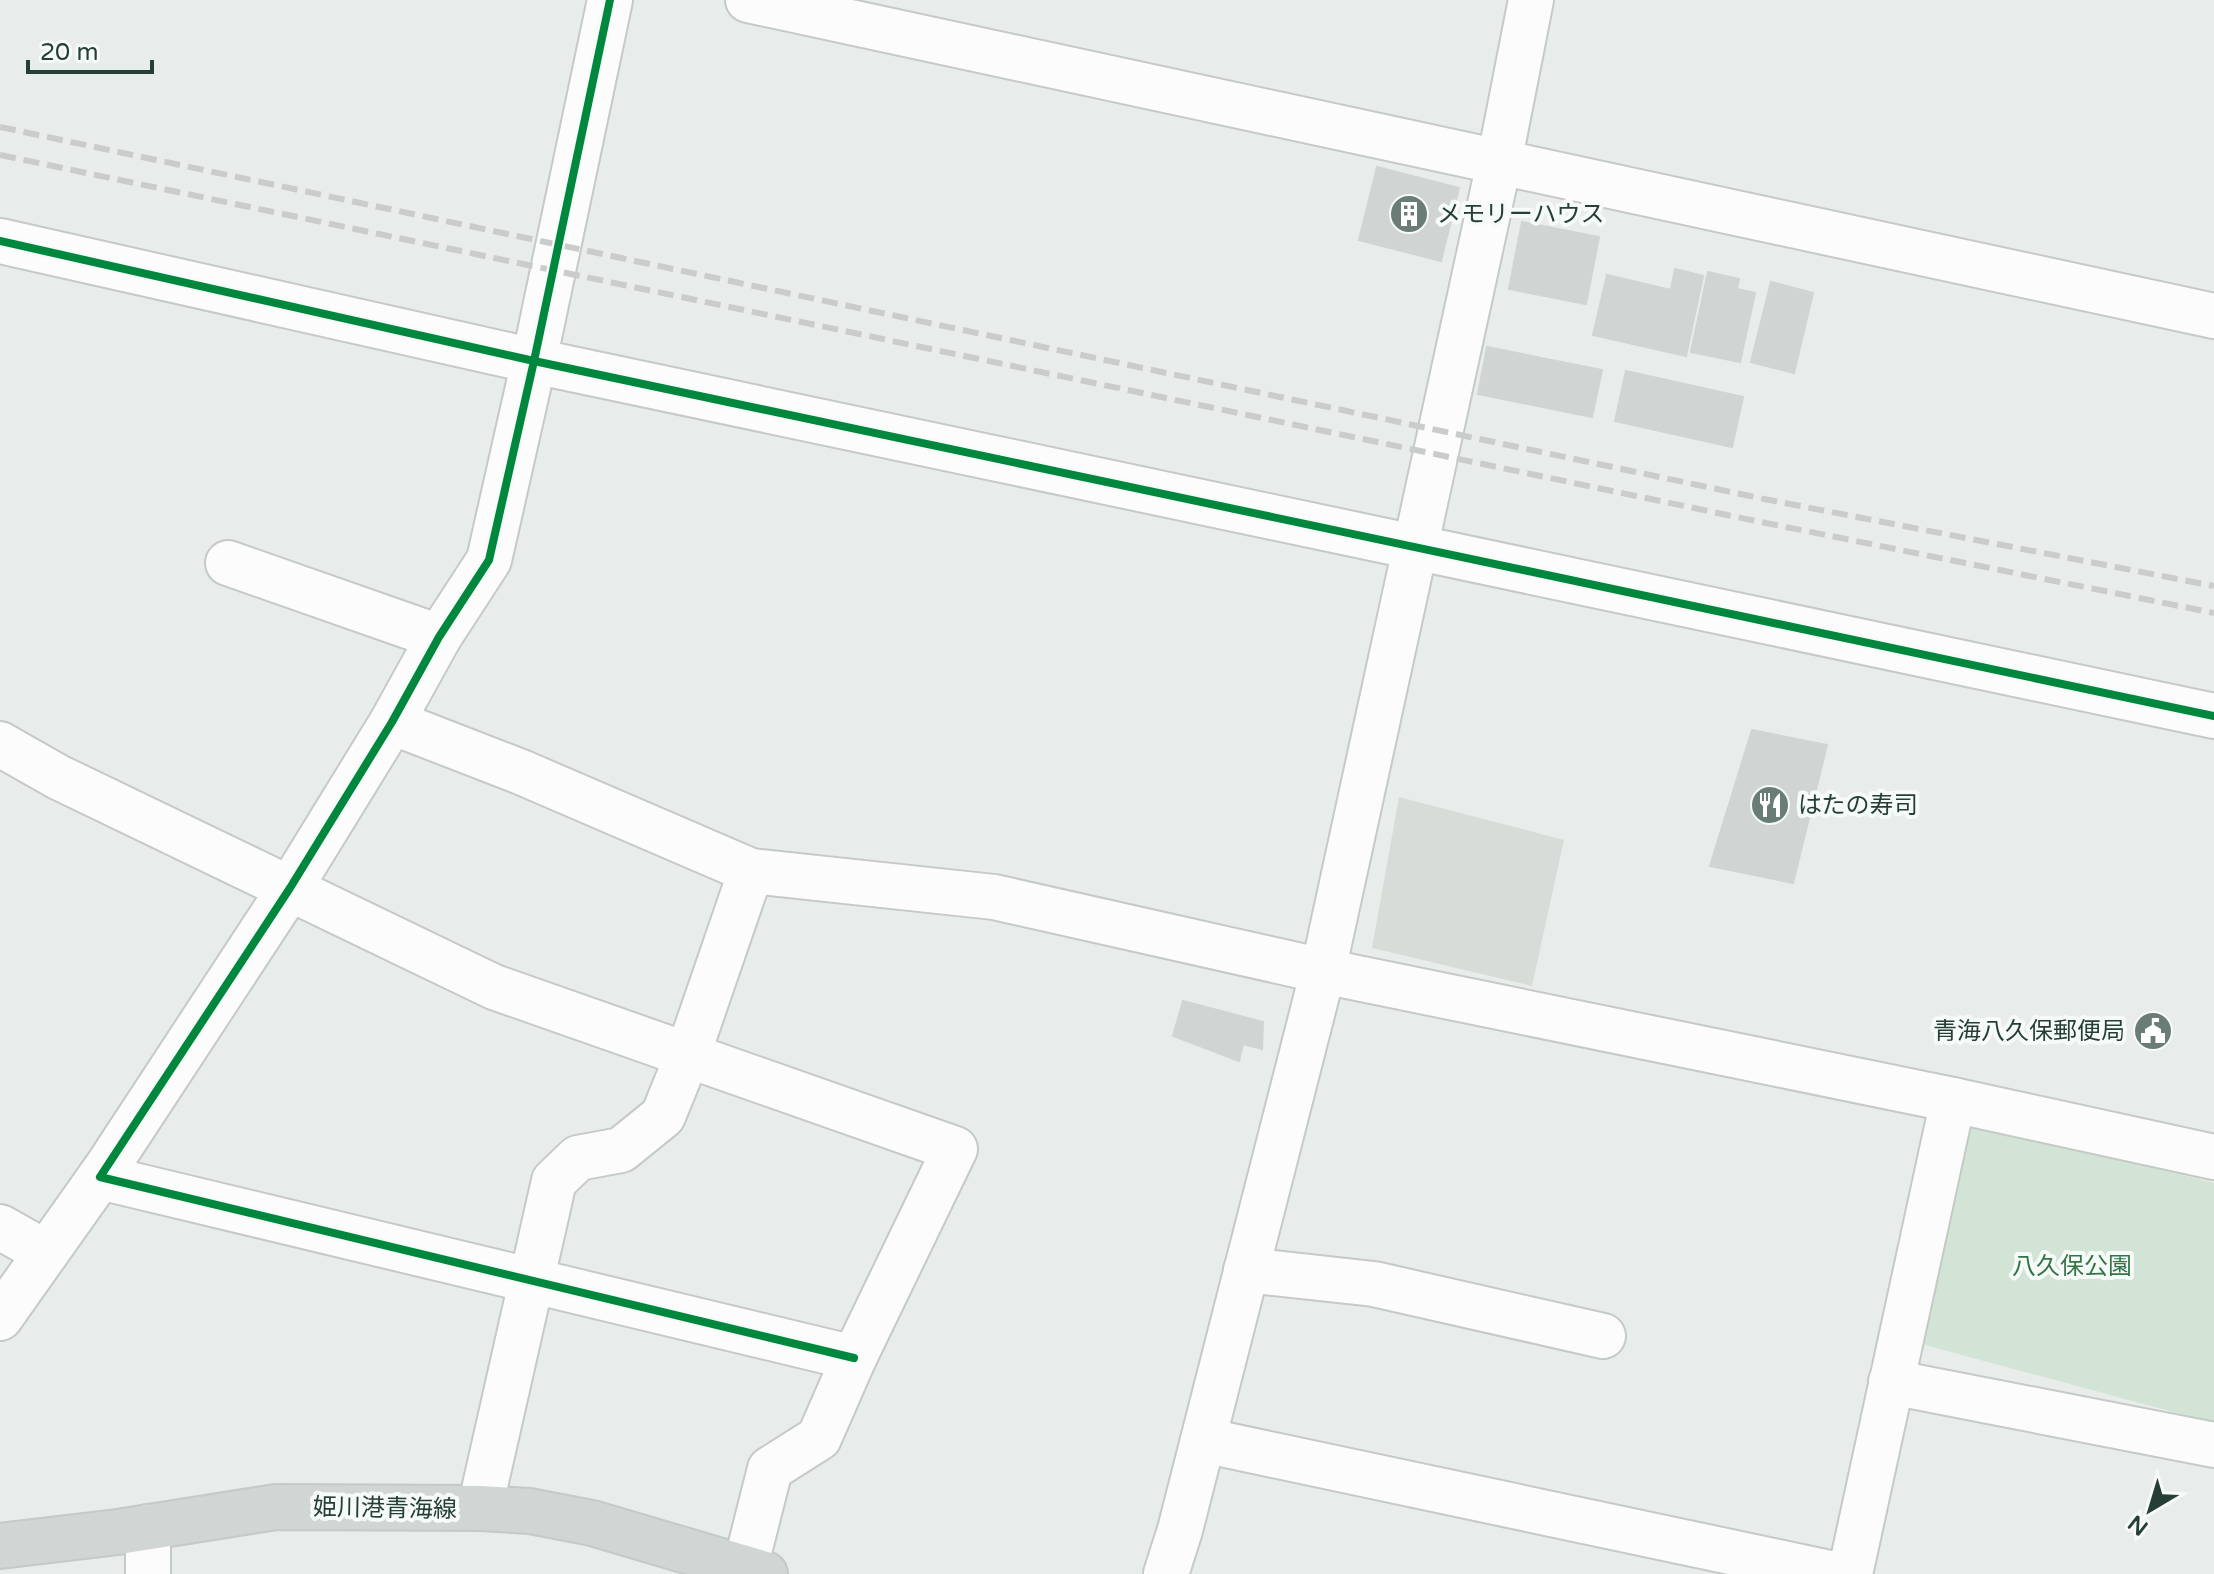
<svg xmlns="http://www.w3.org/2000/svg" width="2214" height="1574" viewBox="0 0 2214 1574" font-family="'Varela Round','Noto Sans JP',sans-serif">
	<rect width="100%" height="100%" fill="#e8ecea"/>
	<!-- built -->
	<path fill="#d6ddd9" d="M 1399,797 L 1564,840 L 1532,986 L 1372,948 Z"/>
	<!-- green -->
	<path fill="#d2e4d6" d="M 1967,1120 L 2214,1183 L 2214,1423 L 1914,1342 Z"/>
	<!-- building -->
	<g fill="#d0d5d3" stroke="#d0d5d3" stroke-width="2">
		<path d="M 1377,167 L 1459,188 L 1441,261 L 1359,240 Z"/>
		<path d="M 1522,222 L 1599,237 L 1586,304 L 1509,289 Z"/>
		<path d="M 1675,269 L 1703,276 L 1686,356 L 1593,335 L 1607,275 L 1671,290 Z"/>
		<path d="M 1708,272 L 1739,279 L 1737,289 L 1755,293 L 1740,362 L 1691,352 Z"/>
		<path d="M 1771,282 L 1813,293 L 1794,373 L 1751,362 Z"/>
		<path d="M 1487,347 L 1602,370 L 1592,417 L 1478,394 Z"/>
		<path d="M 1626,371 L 1743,397 L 1732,447 L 1615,421 Z"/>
		<path d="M 1752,730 L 1827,745 L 1793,883 L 1710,866 Z"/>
		<path d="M 1183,1001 L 1263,1022 L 1262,1049 L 1243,1044 L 1239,1061 L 1173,1036 Z"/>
	</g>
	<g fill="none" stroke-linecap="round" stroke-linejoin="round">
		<!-- minor casing -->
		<g stroke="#c5c9c7" stroke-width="48">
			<g id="minor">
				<path d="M 748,0 L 2214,316"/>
				<path d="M 0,241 L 534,361 L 2214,716"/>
				<path d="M 228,563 L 439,637"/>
				<path d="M 392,722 L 521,772 L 751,871 L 994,897 L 1323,971 L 1953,1100 L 2214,1157"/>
				<path d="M 0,744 L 58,777 L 494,987 L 955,1149 L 854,1358 L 819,1438 L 770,1469 L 745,1568"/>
				<path d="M 100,1177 L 854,1358"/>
				<path d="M 0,1227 L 46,1253"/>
				<path d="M 1246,1270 L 1374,1284 L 1603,1336"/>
				<path d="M 0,1318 L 107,1167 L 290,888 L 392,722 L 439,637 L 489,560 L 534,361 L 610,0"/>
				<path d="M 1891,1382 L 2214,1445"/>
				<path d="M 1203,1440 L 1834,1574"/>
				<path d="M 480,1508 L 554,1181 L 578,1158 L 621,1150 L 663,1116 L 687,1057 L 751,871"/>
				<path d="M 148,1574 L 148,1527"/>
				<path d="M 1166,1574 L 1180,1530 L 1323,971 L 1499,163 L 1531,0"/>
				<path d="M 1850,1574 L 1953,1100"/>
			</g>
		</g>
		<!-- major casing -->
		<g stroke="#c3cac8" stroke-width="48">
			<path id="major" d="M 0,1546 L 118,1532 L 276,1507 L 480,1508 L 530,1511 L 592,1523 L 765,1574"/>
		</g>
		<!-- minor -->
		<use href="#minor" stroke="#fcfcfc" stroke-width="44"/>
		<!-- major -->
		<use href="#major" stroke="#d0d6d4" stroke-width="44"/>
		<!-- rail -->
		<g stroke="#c9cccb" stroke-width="6" stroke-dasharray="16 8" stroke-linecap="butt">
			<path d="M 0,127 L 1764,499 L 2214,586"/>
			<path d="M 0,155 L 1761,522 L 2214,613"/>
		</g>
		<!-- cycleway casing -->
		<g stroke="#f6faf8" stroke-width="13">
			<g id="cycleway">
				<path d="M 610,0 L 534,361 L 489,560 L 439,637 L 392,722 L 290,888 L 100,1177 L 854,1358"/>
				<path d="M 0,241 L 534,361 L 2214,716"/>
			</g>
		</g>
		<!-- cycleway -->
		<use href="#cycleway" stroke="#00873e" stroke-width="8"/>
	</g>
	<!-- icons -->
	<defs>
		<g id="building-disc" transform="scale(2)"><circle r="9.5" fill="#697c75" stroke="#f6faf8"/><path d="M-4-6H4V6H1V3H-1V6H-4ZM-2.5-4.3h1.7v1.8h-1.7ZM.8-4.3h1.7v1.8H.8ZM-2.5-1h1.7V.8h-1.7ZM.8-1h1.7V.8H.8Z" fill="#fff"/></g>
		<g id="restaurant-disc" transform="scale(2)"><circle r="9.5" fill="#697c75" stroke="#f6faf8"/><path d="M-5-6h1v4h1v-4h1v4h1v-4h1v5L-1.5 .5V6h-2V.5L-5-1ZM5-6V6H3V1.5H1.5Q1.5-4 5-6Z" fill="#fff"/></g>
		<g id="civic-disc" transform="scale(2)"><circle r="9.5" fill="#697c75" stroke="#f6faf8"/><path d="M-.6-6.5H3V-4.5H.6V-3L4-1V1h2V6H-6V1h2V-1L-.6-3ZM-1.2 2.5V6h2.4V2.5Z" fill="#fff"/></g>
	</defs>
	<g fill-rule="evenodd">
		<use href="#building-disc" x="1409" y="214"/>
		<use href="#restaurant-disc" x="1770" y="805"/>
		<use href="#civic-disc" x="2153" y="1031"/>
	</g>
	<g text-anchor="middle" stroke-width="8" stroke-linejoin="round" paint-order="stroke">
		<!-- poi labels -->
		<g font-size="24" fill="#253f36" stroke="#f6faf8" text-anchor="start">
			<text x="1437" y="222">メモリーハウス</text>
			<text x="1798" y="813">はたの寿司</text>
			<text x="2125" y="1039" text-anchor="end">青海八久保郵便局</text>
		</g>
		<!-- park labels -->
		<g font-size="24" fill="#327446" stroke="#f6faf8">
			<text x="2072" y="1274">八久保公園</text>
		</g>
		<!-- street labels -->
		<g font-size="24" fill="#253f36" stroke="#f6faf8">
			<text transform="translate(385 1508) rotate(1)" y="8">姫川港青海線</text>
		</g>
	</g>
	<!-- north arrow -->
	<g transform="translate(2150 1510) rotate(218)" stroke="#f6faf8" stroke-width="6" paint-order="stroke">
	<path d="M0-6L14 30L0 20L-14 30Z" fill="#253f36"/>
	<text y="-12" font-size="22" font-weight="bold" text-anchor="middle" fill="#253f36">N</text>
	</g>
	<!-- scale -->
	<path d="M28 60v12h124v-12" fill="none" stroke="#253f36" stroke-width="4"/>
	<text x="40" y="60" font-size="24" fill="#253f36" stroke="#f6faf8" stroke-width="6" paint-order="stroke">20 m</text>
</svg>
